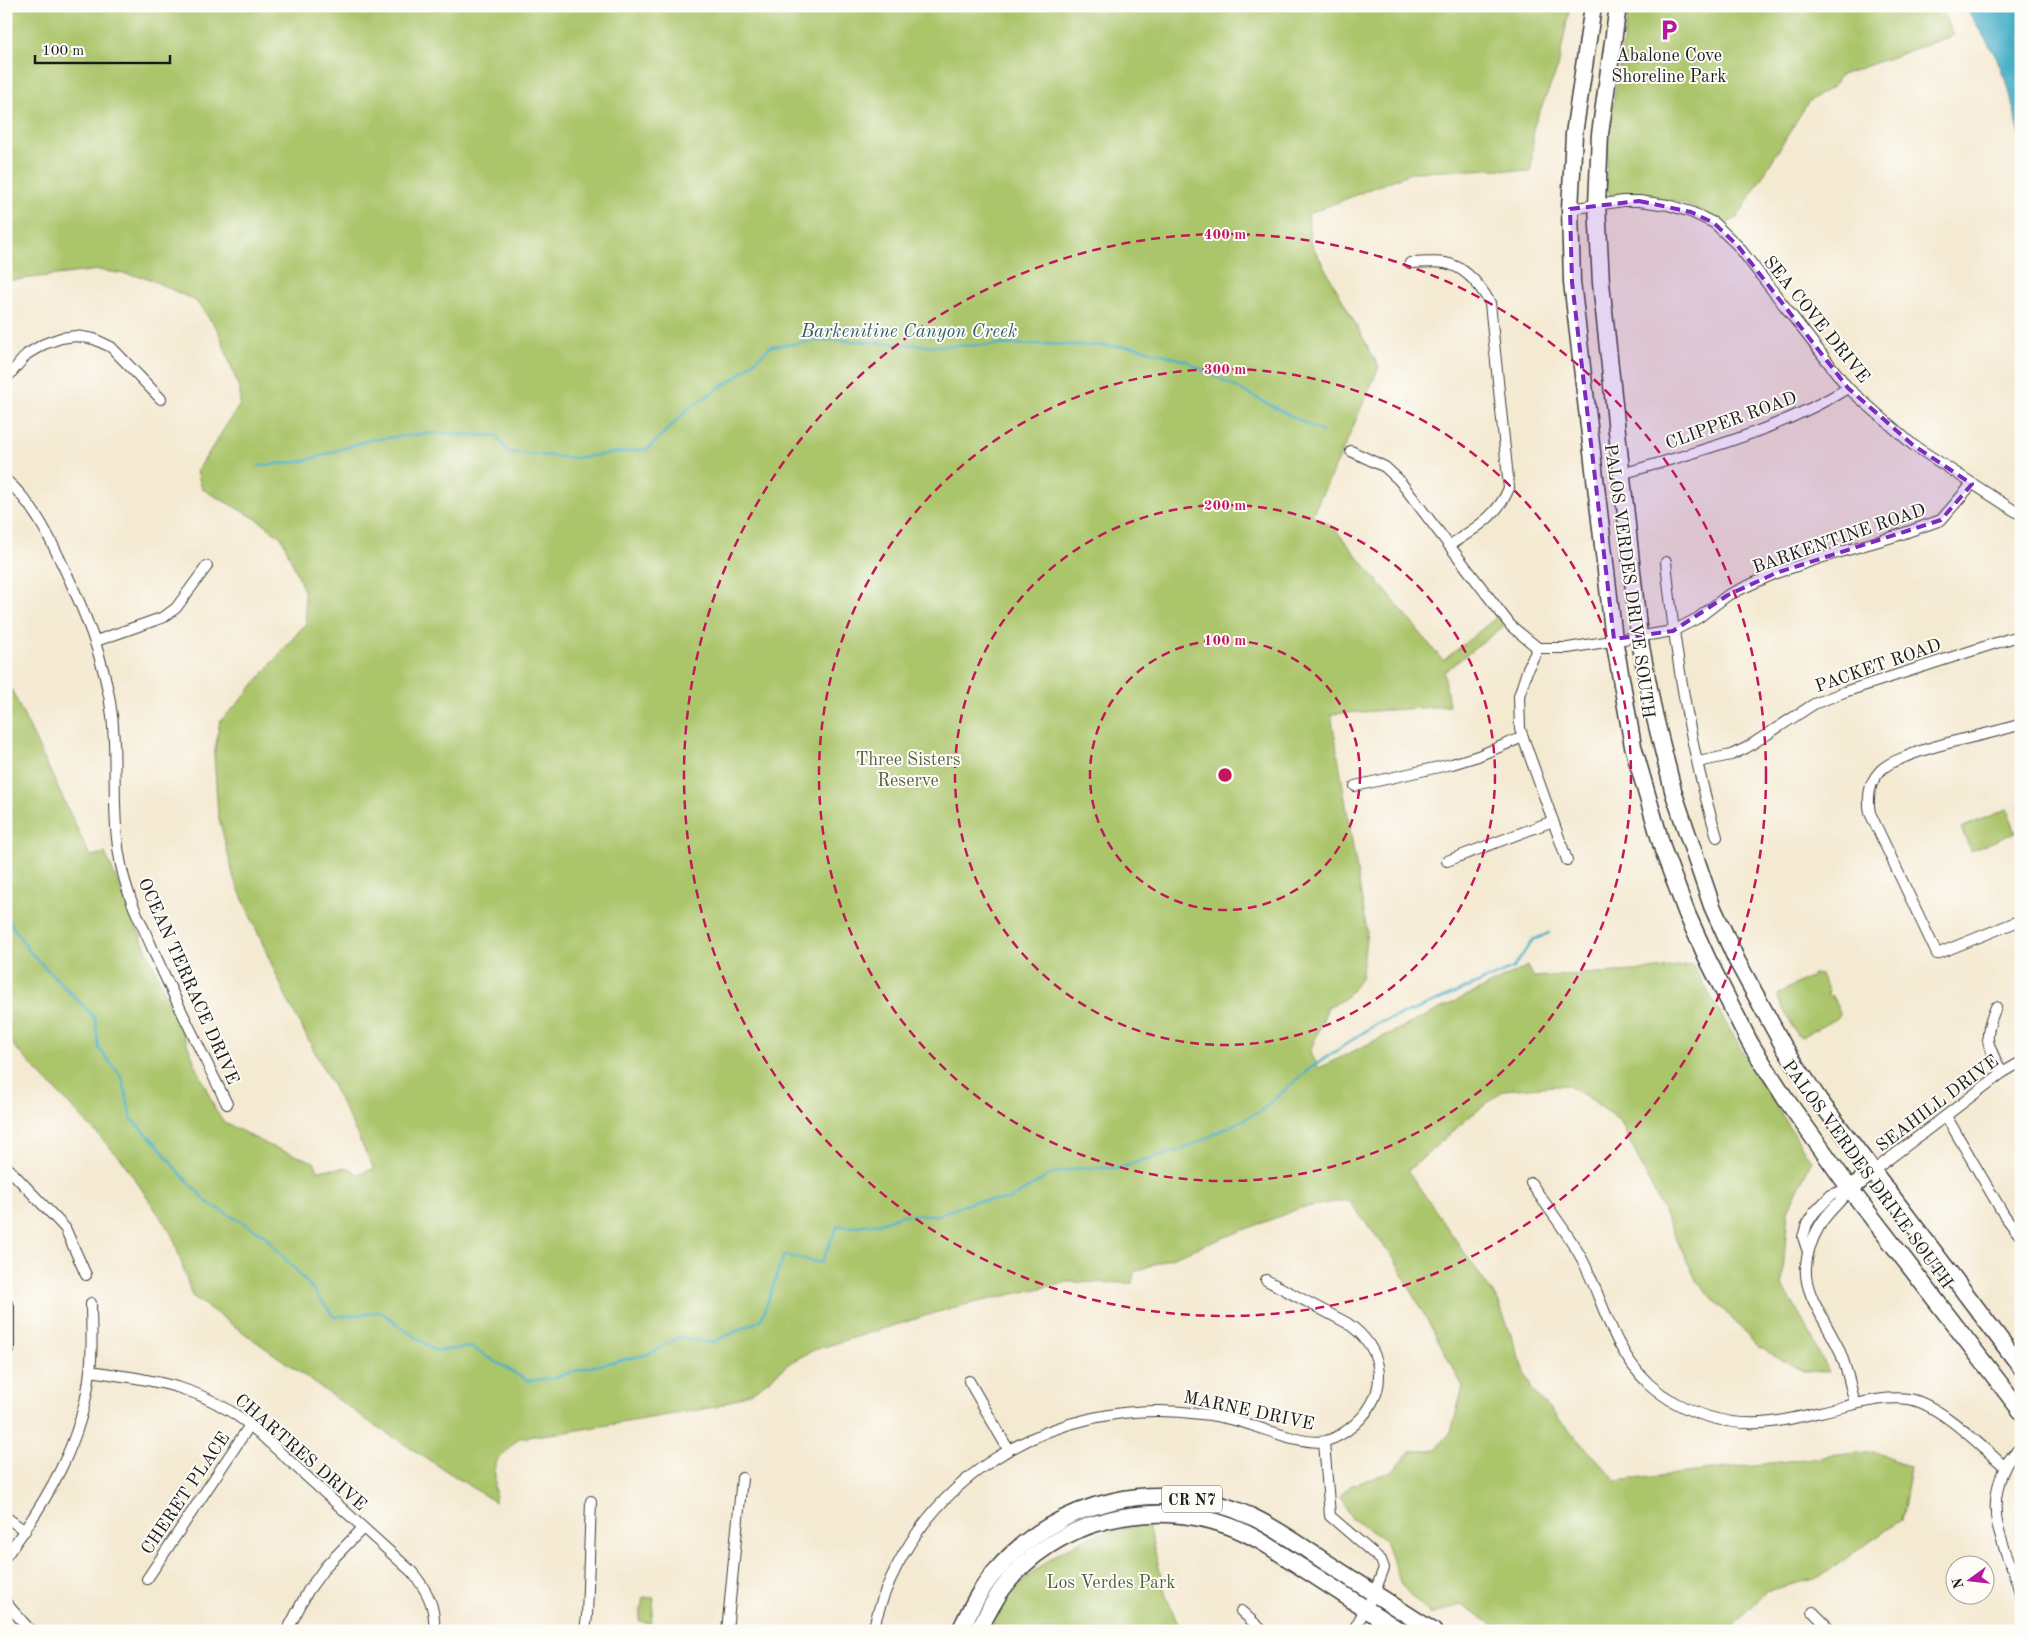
<svg xmlns="http://www.w3.org/2000/svg" width="2027" height="1637" viewBox="0 0 2027 1637" font-family="'Old Standard TT',serif">
	<rect width="100%" height="100%" fill="#fdfcf7"/>
	<filter id="ink" filterUnits="userSpaceOnUse"><feTurbulence type="fractalNoise" baseFrequency=".02" numOctaves="2"/><feDisplacementMap in="SourceGraphic" scale="10" xChannelSelector="R" yChannelSelector="G"/><feConvolveMatrix kernelMatrix="1 2 1 2 8 2 1 2 1" color-interpolation-filters="sRGB"/></filter>
	<filter id="wash" filterUnits="userSpaceOnUse"><feTurbulence type="fractalNoise" baseFrequency=".0096" numOctaves="4" result="noise"/><feDisplacementMap in="SourceGraphic" scale="20" xChannelSelector="R" yChannelSelector="G"/><feGaussianBlur stdDeviation="1.12" result="paint"/><feColorMatrix in="noise" values="0 0 0 0 0 0 0 0 0 0 0 0 0 0 0 0 0 1.4 0 .05"/><feComposite in="paint" operator="in"/></filter>
	<g filter="url(#wash)">
		<rect width="100%" height="100%" fill="#f4e9d1"/>
		<!-- green -->
		<g fill="#abc56b" stroke="#647044">
			<path d="M 6,6 L 1570,6 L 1558,67 L 1534,125 L 1531,172 L 1497,169 L 1413,172 L 1308,214 L 1310,241 L 1379,367 L 1339,459 L 1312,515 L 1335,529 L 1443,661 L 1498,616 L 1504,626 L 1444,672 L 1449,706 L 1331,714 L 1367,931 L 1361,979 L 1344,999 L 1328,1007 L 1310,1052 L 1319,1068 L 1528,966 L 1533,977 L 1649,970 L 1692,964 L 1742,1051 L 1811,1161 L 1788,1211 L 1782,1285 L 1807,1327 L 1828,1372 L 1802,1371 L 1759,1347 L 1697,1282 L 1620,1121 L 1588,1097 L 1567,1085 L 1504,1090 L 1468,1118 L 1408,1171 L 1498,1301 L 1532,1390 L 1617,1481 L 1874,1451 L 1910,1467 L 1901,1520 L 1818,1578 L 1766,1591 L 1730,1631 L 1499,1631 L 1495,1626 L 1461,1605 L 1430,1615 L 1401,1584 L 1385,1540 L 1351,1518 L 1340,1496 L 1350,1486 L 1393,1471 L 1409,1452 L 1436,1449 L 1451,1432 L 1463,1387 L 1395,1260 L 1348,1200 L 1301,1208 L 1134,1272 L 1132,1283 L 1068,1282 L 951,1308 L 814,1350 L 791,1362 L 753,1392 L 716,1407 L 566,1432 L 519,1438 L 495,1463 L 495,1502 L 371,1423 L 192,1296 L 173,1236 L 122,1160 L 6,1038 L 6,678 L 90,856 L 105,853 L 215,1109 L 224,1122 L 270,1146 L 314,1162 L 318,1170 L 350,1168 L 357,1174 L 374,1169 L 342,1104 L 288,1001 L 234,879 L 218,814 L 214,756 L 220,721 L 239,702 L 306,623 L 304,591 L 282,538 L 260,521 L 202,489 L 197,471 L 240,404 L 240,391 L 218,330 L 196,301 L 145,277 L 98,270 L 6,281 Z"/>
			<path d="M 1629,6 L 1939,6 L 1954,35 L 1839,76 L 1834,86 L 1808,102 L 1737,218 L 1724,225 C 1689,198 1654,196 1611,196 L 1605,187 L 1610,123 Z"/>
			<path d="M 2007,809 L 2016,832 L 1971,851 L 1961,828 Z"/>
			<path d="M 1815,974 L 1820,975 L 1829,991 L 1827,995 L 1832,996 L 1840,1013 L 1839,1017 L 1802,1037 L 1797,1035 L 1778,999 L 1779,993 Z"/>
			<path d="M 1148,1525 L 1166,1596 L 1181,1631 L 990,1631 C 994,1623 997,1614 1002,1607 C 1023,1576 1057,1550 1092,1536 C 1109,1529 1130,1527 1148,1525 Z"/>
			<path d="M 643,1597 L 654,1598 L 651,1623 L 639,1621 Z"/>
		</g>
		<!-- water -->
		<path fill="#49b0c8" stroke="#326672" d="M 1965,6 L 2021,6 L 2021,140 L 2008,86 L 1996,57 Z"/>
		<g fill="none" stroke-linecap="round" stroke-linejoin="round">
			<!-- stream -->
			<g stroke="#49b0c8" stroke-width="2.5">
				<path d="M 259,466 L 305,461 L 369,440 L 432,433 L 497,436 L 508,452 L 573,458 L 648,449 L 690,407 L 738,376 L 771,346 L 833,340 L 937,346 L 1048,344 L 1136,347 L 1186,361 L 1322,432"/>
				<path d="M 6,822 L 10,864 L 6,894"/>
				<path d="M 6,916 L 29,951 L 95,1018 L 99,1049 L 122,1077 L 132,1120 L 157,1144 L 177,1170 L 208,1203 L 263,1234 L 310,1286 L 334,1317 L 381,1312 L 435,1351 L 471,1347 L 528,1381 L 552,1378 L 581,1369 L 649,1354 L 680,1337 L 711,1343 L 761,1320 L 784,1255 L 821,1263 L 838,1225 L 849,1227 L 881,1223 L 901,1215 L 938,1215 L 975,1201 L 1009,1200 L 1051,1174 L 1079,1168 L 1118,1168 L 1186,1148 L 1261,1111 L 1309,1069 L 1376,1024 L 1418,1009 L 1513,968 L 1533,940 L 1549,933"/>
			</g>
		</g>
	</g>
	<g filter="url(#ink)">
		<g fill="none" stroke-linecap="round" stroke-linejoin="round">
			<!-- street casing -->
			<g stroke="#3c3b37" stroke-width="12">
				<g id="street">
					<path d="M 1570,209 L 1623,201 L 1639,201 L 1668,205 L 1691,212 L 1714,223 L 1738,246 L 1848,388 L 1913,445 L 2021,515"/>
					<path d="M 1410,263 C 1421,263 1434,261 1445,263 C 1466,267 1480,285 1490,303 L 1509,488 C 1498,516 1474,529 1450,545"/>
					<path d="M 6,379 L 27,354 L 44,344 L 61,338 L 76,336 L 94,339 L 111,347 L 161,399"/>
					<path d="M 1351,451 L 1385,467 L 1399,480 L 1511,626 L 1538,648 L 1568,648 L 1673,631 L 1698,618 L 1728,595 L 1776,573 L 1820,558 L 1896,536 L 1941,520 L 1972,484"/>
					<path d="M 1621,474 C 1698,452 1779,430 1848,388"/>
					<path d="M 6,480 C 33,503 49,536 64,568 C 90,623 112,679 114,741 C 116,792 111,841 128,891 C 134,911 145,930 153,950 C 176,1002 202,1053 227,1104"/>
					<path d="M 1666,562 C 1675,652 1690,750 1717,837"/>
					<path d="M 96,641 L 164,617 L 176,608 L 207,566"/>
					<path d="M 1538,648 L 1528,668 L 1519,696 L 1520,729 L 1567,860"/>
					<path d="M 2021,724 C 1983,737 1942,741 1905,757 C 1897,760 1887,764 1881,770 C 1869,782 1867,797 1870,813 L 1937,954 L 2021,920"/>
					<path d="M 1698,762 L 1731,755 L 1746,748 L 1814,704 L 1844,692 L 2021,635"/>
					<path d="M 1355,786 L 1452,764 L 1478,756 L 1523,737"/>
					<path d="M 1447,861 L 1553,821"/>
					<path d="M 1996,1007 C 1982,1041 1987,1042 2002,1073"/>
					<path d="M 1946,1116 L 2004,1215 L 2021,1237"/>
					<path d="M 6,1166 L 65,1228 L 86,1275"/>
					<path d="M 1873,1171 L 2002,1073 L 2021,1062"/>
					<path d="M 1531,1183 C 1549,1210 1571,1236 1585,1265 C 1605,1307 1614,1351 1649,1384 C 1681,1413 1729,1428 1772,1422 C 1795,1419 1819,1412 1842,1407 C 1864,1402 1887,1396 1909,1399 C 1939,1404 1981,1446 2004,1466"/>
					<path d="M 1850,1189 C 1841,1202 1828,1211 1820,1225 C 1790,1277 1813,1298 1837,1345 C 1846,1363 1850,1384 1855,1404"/>
					<path d="M 1808,1252 L 1803,1237 L 1807,1224 L 1814,1213 L 1832,1194 L 1850,1189"/>
					<path d="M 90,1371 C 155,1381 197,1384 250,1425 L 412,1572 C 427,1590 436,1607 434,1631"/>
					<path d="M 969,1381 L 1008,1449"/>
					<path d="M 1324,1442 L 1330,1516 L 1381,1560 L 1384,1568 L 1374,1594 L 1353,1631"/>
					<path d="M 2021,1447 C 2008,1458 2002,1470 1998,1487 C 1988,1529 2012,1557 2021,1597"/>
					<path d="M 6,1517 L 25,1531"/>
					<path d="M 6,1556 C 47,1501 83,1441 90,1371 C 93,1349 91,1325 91,1303"/>
					<path d="M 147,1579 L 250,1425"/>
					<path d="M 6,1603 L 31,1631"/>
					<path d="M 1241,1611 L 1263,1631"/>
					<path d="M 1813,1612 L 1832,1631"/>
					<path d="M 287,1631 L 308,1591 L 326,1566 L 363,1528"/>
					<path d="M 585,1631 L 587,1616 L 591,1501"/>
					<path d="M 727,1631 L 742,1478"/>
					<path d="M 873,1631 C 908,1482 1053,1393 1201,1414 C 1213,1415 1226,1418 1238,1421 C 1260,1427 1304,1446 1326,1441 C 1337,1438 1346,1432 1355,1424 C 1390,1393 1386,1349 1347,1323 L 1266,1280"/>
				</g>
			</g>
			<!-- secondary casing -->
			<g stroke="#3c3b37" stroke-width="18">
				<path id="secondary" d="M 6,1307 L 6,1348"/>
			</g>
			<!-- primary casing -->
			<g stroke="#3c3b37" stroke-width="19">
				<g id="primary">
					<path d="M 1593,6 L 1574,134 L 1570,209 L 1572,282 L 1614,639 L 1633,746 L 1663,850 L 1687,914 L 1707,958 L 1750,1043 L 1785,1098 L 1850,1189 L 2021,1411"/>
					<path d="M 1618,6 L 1600,134 L 1597,205 L 1601,283 L 1639,636 L 1653,710 L 1674,794 L 1712,906 L 1737,961 L 1784,1047 L 1819,1100 L 2021,1367"/>
					<path d="M 1850,1189 L 1873,1171"/>
					<path d="M 960,1631 C 970,1610 980,1589 995,1572 C 1056,1499 1163,1475 1250,1516 C 1275,1527 1298,1544 1321,1559 C 1358,1583 1395,1607 1433,1631"/>
					<path d="M 978,1631 C 986,1617 993,1601 1003,1588 C 1053,1520 1151,1497 1229,1526 C 1254,1535 1278,1552 1301,1567 C 1334,1588 1367,1610 1400,1631"/>
				</g>
			</g>
			<!-- street -->
			<use href="#street" stroke="#fff" stroke-width="10"/>
			<!-- secondary -->
			<use href="#secondary" stroke="#fff" stroke-width="15"/>
			<!-- primary -->
			<use href="#primary" stroke="#fff" stroke-width="16"/>
		</g>
	</g>
	<!-- marked area -->
	<path fill="#7b2cbf" fill-opacity="0.2" stroke="#7b2cbf" stroke-width="4" stroke-dasharray="10 6" stroke-linejoin="round" d="M 1639,201 L 1691,212 L 1714,223 L 1738,246 L 1848,388 L 1913,445 L 1972,484 L 1941,520 L 1776,573 L 1728,595 L 1673,631 L 1614,639 L 1572,282 L 1570,209 Z"/>
	<!-- distance rings -->
	<g fill="none" stroke="#c2185b" stroke-width="2.5" stroke-dasharray="9 6">
		<circle cx="1225" cy="775" r="135"/>
		<circle cx="1225" cy="775" r="270"/>
		<circle cx="1225" cy="775" r="406"/>
		<circle cx="1225" cy="775" r="541"/>
	</g>
	<!-- icons -->
	<defs>
		<g id="parking-bare" transform="scale(1.725)"><path d="M-3.5-5.5H1a3.5 3.5 0 0 1 0 7H-1V5.5H-3.5ZM-1-3.4V-.6H.8a1.4 1.4 0 0 0 0-2.8Z" fill="#b5179e" stroke="#fdfcf7" stroke-width="2.5" paint-order="stroke"/></g>
	</defs>
	<g fill-rule="evenodd">
		<use href="#parking-bare" x="1669" y="30"/>
	</g>
	<g text-anchor="middle" stroke-width="4" stroke-linejoin="round" paint-order="stroke">
		<!-- shield labels -->
		<rect fill="#fdfcf7" stroke="#605f5e" stroke-width="1" x="1162" y="1485.5" width="60" height="27" rx="4"/>
		<g font-size="16" font-weight="bold" fill="#1c1c1c">
			<text x="1192" y="1505">CR N7</text>
		</g>
		<!-- poi labels -->
		<g font-size="18" fill="#1c1c1c" stroke="#fdfcf7">
			<text x="1669" y="61">Abalone Cove<tspan x="1669" dy="21">Shoreline Park</tspan></text>
		</g>
		<!-- street labels -->
		<g font-size="18" fill="#1c1c1c" stroke="#fdfcf7">
			<text transform="translate(1817 319) rotate(51)" y="6">SEA COVE DRIVE</text>
			<text transform="translate(1731 420) rotate(-20)" y="6">CLIPPER ROAD</text>
			<text transform="translate(1839 538) rotate(-19)" y="6">BARKENTINE ROAD</text>
			<text transform="translate(1630 581) rotate(82)" y="6">PALOS VERDES DRIVE SOUTH</text>
			<text transform="translate(1878 665) rotate(-19)" y="6">PACKET ROAD</text>
			<text transform="translate(189 981) rotate(66)" y="6">OCEAN TERRACE DRIVE</text>
			<text transform="translate(1937 1103) rotate(-37)" y="6">SEAHILL DRIVE</text>
			<text transform="translate(1868 1174) rotate(54)" y="6">PALOS VERDES DRIVE SOUTH</text>
			<text transform="translate(1249 1410) rotate(12)" y="6">MARNE DRIVE</text>
			<text transform="translate(301 1452) rotate(41)" y="6">CHARTRES DRIVE</text>
			<text transform="translate(185 1493) rotate(-56)" y="6">CHERET PLACE</text>
		</g>
		<!-- park labels -->
		<g font-size="18" fill="#55603c" stroke="#fdfcf7">
			<text x="908" y="765">Three Sisters<tspan x="908" dy="21">Reserve</tspan></text>
			<text x="1111" y="1588">Los Verdes Park</text>
		</g>
		<!-- water labels -->
		<g font-size="19" font-style="italic" fill="#305f69" stroke="#fdfcf7">
			<text x="909" y="337">Barkenitine Canyon Creek</text>
		</g>
	</g>
	<circle cx="1225" cy="775" r="8" fill="#c2185b" stroke="#fdfcf7" stroke-width="2.5"/>
	<g font-size="15" text-anchor="middle" font-weight="bold" fill="#c2185b" stroke="#fdfcf7" stroke-width="4" stroke-linejoin="round" paint-order="stroke">
		<text x="1225" y="239">400 m</text>
		<text x="1225" y="374">300 m</text>
		<text x="1225" y="510">200 m</text>
		<text x="1225" y="645">100 m</text>
	</g>
	<!-- margin -->
	<rect width="2027" height="1637" fill="none" stroke="#fdfcf7" stroke-width="25"/>
	<!-- north arrow -->
	<g transform="translate(1970 1580) rotate(255)"><circle r="24" fill="#fdfcf7" stroke="#a3a29f"/>
	<path d="M0-4L9 19L0 12L-9 19Z" fill="#b5179e"/>
	<text y="-8" font-size="14" font-weight="bold" text-anchor="middle" fill="#1c1c1c">N</text>
	</g>
	<!-- scale -->
	<path d="M35 55v8h135v-8" fill="none" stroke="#1c1c1c" stroke-width="2.5"/>
	<text x="42" y="55" font-size="15" fill="#1c1c1c" stroke="#fdfcf7" stroke-width="4" paint-order="stroke">100 m</text>
</svg>
